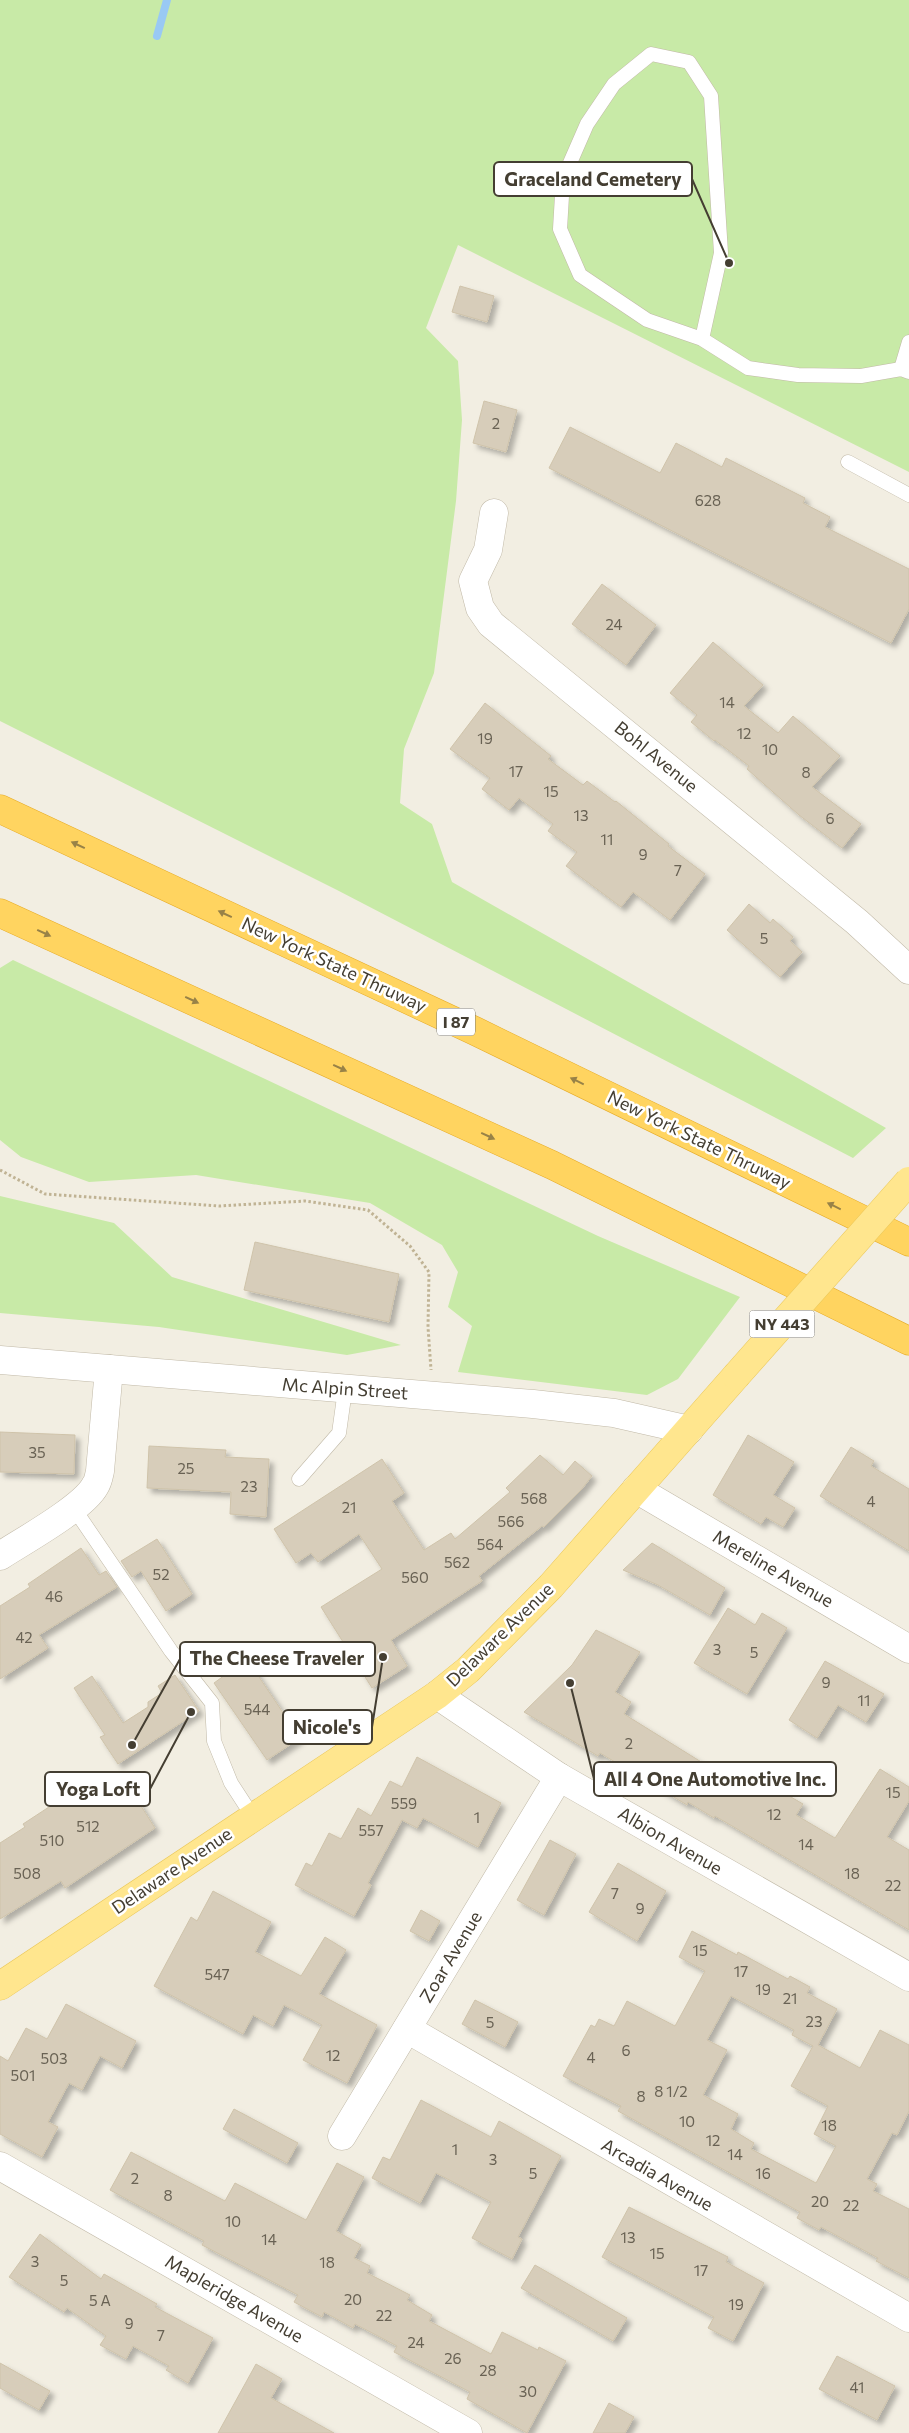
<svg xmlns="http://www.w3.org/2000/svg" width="909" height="2433" viewBox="0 0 909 2433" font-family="Commissioner,sans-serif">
	<defs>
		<filter id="shadow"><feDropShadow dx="4.5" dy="4.5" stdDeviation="2.5" flood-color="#0004"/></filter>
	</defs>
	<rect width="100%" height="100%" fill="#f2eee2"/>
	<!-- green -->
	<g fill="#c8eaa7">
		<path d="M 0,0 L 909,0 L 909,472 L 458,245 L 426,328 L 458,361 L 462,420 L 456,501 L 434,673 L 404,749 L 400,803 L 432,824 L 452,882 L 886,1128 L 853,1158 L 337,890 L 0,721 Z"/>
		<path d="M 13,960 L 598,1236 L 740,1297 L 678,1379 L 647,1395 L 458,1372 L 472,1326 L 448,1307 L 458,1272 L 442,1245 L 370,1203 L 196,1175 L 89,1182 L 21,1157 L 0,1140 L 0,968 Z"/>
		<path d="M 0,1196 L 114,1223 L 172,1277 L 401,1345 L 347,1355 L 159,1327 L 0,1313 Z"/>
	</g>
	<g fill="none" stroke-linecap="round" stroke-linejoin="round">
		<!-- stream -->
		<path stroke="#99c9f4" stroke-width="8" d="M 157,36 L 167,0"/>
	</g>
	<!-- building -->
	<g fill="#d7cdba" stroke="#cfc3aa" fill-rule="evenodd" filter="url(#shadow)">
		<path d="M 460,286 L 494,296 L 487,322 L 452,312 Z"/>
		<path d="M 484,401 L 517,410 L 506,452 L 473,443 Z"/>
		<path d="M 570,427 L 660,473 L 676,443 L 722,467 L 726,458 L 805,498 L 803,503 L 830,517 L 825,527 L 909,569 L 909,609 L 891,643 L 549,468 Z"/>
		<path d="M 602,584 L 656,625 L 626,665 L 572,624 Z"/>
		<path d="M 713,642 L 763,685 L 744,706 L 778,733 L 793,716 L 840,756 L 812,787 L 861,824 L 842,848 L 799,815 L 747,769 L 749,766 L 715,740 L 714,741 L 691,722 L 697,715 L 670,693 Z"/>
		<path d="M 485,703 L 551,756 L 548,759 L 583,785 L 587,781 L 615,802 L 616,801 L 669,844 L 668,846 L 705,874 L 670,920 L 633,892 L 621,907 L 566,866 L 577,852 L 548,831 L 553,824 L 519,798 L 509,810 L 482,789 L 490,778 L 450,749 Z"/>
		<path d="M 749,904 L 770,923 L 773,919 L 793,937 L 790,941 L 802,952 L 780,977 L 727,930 Z"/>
		<path d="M 255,1242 L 399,1274 L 389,1322 L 244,1290 Z"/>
		<path d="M 0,1432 L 75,1435 L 74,1474 L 0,1472 Z"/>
		<path d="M 748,1435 L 794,1462 L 773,1495 L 795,1508 L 783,1527 L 766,1517 L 761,1524 L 713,1495 Z"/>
		<path d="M 149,1446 L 226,1450 L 225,1457 L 269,1459 L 266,1517 L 230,1514 L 231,1492 L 147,1488 Z"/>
		<path d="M 851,1447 L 874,1461 L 871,1466 L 909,1489 L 909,1551 L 820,1496 Z"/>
		<path d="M 540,1455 L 563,1475 L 575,1461 L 592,1476 L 581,1490 L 544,1527 L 542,1526 L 479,1576 L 482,1581 L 391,1640 L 407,1666 L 372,1688 L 321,1607 L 382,1569 L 359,1534 L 318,1562 L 311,1553 L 296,1563 L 274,1529 L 382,1459 L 404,1493 L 392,1501 L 424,1550 L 451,1533 L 455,1539 L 510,1492 L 506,1488 Z"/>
		<path d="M 157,1539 L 192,1594 L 166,1611 L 141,1571 L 132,1577 L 121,1561 Z"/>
		<path d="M 652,1543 L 725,1588 L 710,1615 L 658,1585 L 623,1570 Z"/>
		<path d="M 81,1548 L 99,1575 L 106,1571 L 117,1587 L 39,1635 L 48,1648 L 0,1679 L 0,1606 L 30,1587 L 28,1584 Z"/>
		<path d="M 728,1608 L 755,1625 L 762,1613 L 787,1628 L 747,1694 L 694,1663 Z"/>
		<path d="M 596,1630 L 640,1652 L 615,1692 L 631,1702 L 624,1714 L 740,1786 L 748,1773 L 778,1792 L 779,1790 L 803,1804 L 796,1815 L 835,1838 L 880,1769 L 909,1787 L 909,1801 L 887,1837 L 909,1850 L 909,1930 L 715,1816 L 714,1818 L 688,1802 L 687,1805 L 600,1753 L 598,1756 L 524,1712 L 572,1665 Z"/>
		<path d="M 247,1659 L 300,1738 L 267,1760 L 214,1683 Z"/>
		<path d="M 825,1661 L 884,1694 L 866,1722 L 838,1705 L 817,1738 L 789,1720 Z"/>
		<path d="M 175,1675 L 199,1711 L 118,1764 L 100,1737 L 105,1735 L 74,1688 L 92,1676 L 123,1723 L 148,1707 L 148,1702 L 162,1693 L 158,1686 Z"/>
		<path d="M 417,1757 L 501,1803 L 478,1847 L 423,1818 L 417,1828 L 402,1820 L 368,1883 L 371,1885 L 354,1916 L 295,1885 L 306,1863 L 312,1866 L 329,1833 L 341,1839 L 358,1808 L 371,1816 L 390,1781 L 402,1787 Z"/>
		<path d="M 120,1773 L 155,1828 L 65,1888 L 61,1881 L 0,1919 L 0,1843 L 25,1827 L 23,1824 L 81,1786 L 87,1794 Z"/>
		<path d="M 550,1840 L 576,1854 L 544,1915 L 517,1900 Z"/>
		<path d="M 618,1863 L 666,1891 L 637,1941 L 589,1912 Z"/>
		<path d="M 213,1891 L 271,1922 L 255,1952 L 301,1976 L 325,1937 L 346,1950 L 319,1994 L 377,2025 L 347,2083 L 303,2060 L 322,2025 L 284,2005 L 273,2026 L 253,2015 L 243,2034 L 154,1986 L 191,1917 L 197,1921 Z"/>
		<path d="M 421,1910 L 440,1921 L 429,1941 L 410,1931 Z"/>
		<path d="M 692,1931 L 737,1955 L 738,1952 L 788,1979 L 790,1976 L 810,1987 L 807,1993 L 837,2009 L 818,2045 L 860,2068 L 880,2030 L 909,2045 L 909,2111 L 897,2135 L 892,2133 L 867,2179 L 877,2184 L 873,2191 L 909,2209 L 909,2278 L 876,2261 L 878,2258 L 821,2227 L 819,2230 L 797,2218 L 800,2212 L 618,2111 L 621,2106 L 563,2076 L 591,2025 L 595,2027 L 599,2019 L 614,2026 L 627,2001 L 675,2026 L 705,1971 L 679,1957 ZM 731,1996 L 794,2030 L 792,2035 L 813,2046 L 791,2086 L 828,2106 L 814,2134 L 836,2146 L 816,2183 L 751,2149 L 754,2143 L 731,2129 L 738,2114 L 703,2095 L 727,2050 L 707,2040 Z"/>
		<path d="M 475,2000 L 518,2022 L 505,2047 L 462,2024 Z"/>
		<path d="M 66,2004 L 136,2041 L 122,2068 L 100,2056 L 82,2090 L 69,2083 L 48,2122 L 58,2127 L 42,2157 L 0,2134 L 0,2056 L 8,2061 L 26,2028 L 47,2039 Z"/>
		<path d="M 421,2100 L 491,2137 L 499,2121 L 561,2156 L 518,2237 L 522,2239 L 512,2259 L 472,2238 L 491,2202 L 436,2173 L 420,2203 L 372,2178 L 383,2157 L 390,2160 Z"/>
		<path d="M 234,2109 L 298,2143 L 287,2163 L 223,2129 Z"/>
		<path d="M 131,2152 L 225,2201 L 235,2183 L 306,2220 L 337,2163 L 364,2177 L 336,2231 L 361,2245 L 354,2258 L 370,2266 L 367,2273 L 410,2295 L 407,2300 L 432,2315 L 429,2321 L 491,2354 L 502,2332 L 538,2350 L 539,2347 L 566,2361 L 527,2433 L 467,2399 L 470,2392 L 394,2352 L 397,2346 L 355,2324 L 353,2328 L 324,2312 L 322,2317 L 294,2302 L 298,2295 L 202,2245 L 204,2241 L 110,2190 Z"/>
		<path d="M 629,2207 L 728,2257 L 726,2262 L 764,2283 L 733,2341 L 708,2328 L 714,2317 L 602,2257 Z"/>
		<path d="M 40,2234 L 101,2279 L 104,2274 L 157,2304 L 155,2307 L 213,2338 L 188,2383 L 166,2370 L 169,2366 L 133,2346 L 126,2359 L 100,2345 L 106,2336 L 67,2308 L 64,2312 L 9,2277 Z"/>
		<path d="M 535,2265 L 627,2318 L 613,2341 L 521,2288 Z"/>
		<path d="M 837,2356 L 895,2386 L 877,2420 L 819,2389 Z"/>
		<path d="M 0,2363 L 50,2391 L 39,2410 L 0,2388 Z"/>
		<path d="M 256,2364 L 282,2379 L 271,2398 L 334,2433 L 218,2433 Z"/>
		<path d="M 609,2403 L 634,2417 L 625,2433 L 593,2433 Z"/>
	</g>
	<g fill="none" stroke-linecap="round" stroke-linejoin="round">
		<!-- service casing -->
		<g stroke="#c1b9a7" stroke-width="15">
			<g id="service">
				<path d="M 702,339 L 721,253 L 711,96 L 689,62 L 651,54 L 614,84 L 587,124 L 563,179 L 560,229 L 580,275 L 647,320 L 702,339 L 748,368 L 798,375 L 861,376 L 901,369 L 909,372"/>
				<path d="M 901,369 L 909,342"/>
				<path d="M 848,462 L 909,495"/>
				<path d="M 299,1479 L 339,1433 L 345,1390"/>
				<path d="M 73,1507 L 171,1651 L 212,1703 L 214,1741 L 231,1783 L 253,1817"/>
			</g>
		</g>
		<!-- minor casing -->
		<g stroke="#c1b9a7" stroke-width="29">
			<g id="minor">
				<path d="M 494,513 L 488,550 L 473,581 L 480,608 L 491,624 L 857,922 L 909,970"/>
				<path d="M 636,1489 L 909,1649"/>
				<path d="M 0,1556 C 23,1541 83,1508 95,1486 C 98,1482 99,1476 100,1471 L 109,1369"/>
				<path d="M 437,1695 L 559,1777 L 909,1977"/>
				<path d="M 407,2029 L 909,2318"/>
				<path d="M 342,2136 L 559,1777"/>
				<path d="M 0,2166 L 468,2433"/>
			</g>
		</g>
		<!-- tertiary casing -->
		<g stroke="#c1b9a7" stroke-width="29">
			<path id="tertiary" d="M 0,1360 L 533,1404 L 614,1413 L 689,1430"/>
		</g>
		<!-- primary casing -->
		<g stroke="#eac758" stroke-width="29">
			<path id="primary" d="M 0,1986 L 437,1695 L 468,1670 L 551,1586 L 736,1376"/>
		</g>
		<!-- motorway casing -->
		<g stroke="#e6ab28" stroke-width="29">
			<g id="motorway">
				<path d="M 0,809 L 475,1031 L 909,1242"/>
				<path d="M 0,913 L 552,1165 L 909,1341"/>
			</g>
		</g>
		<!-- path -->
		<path stroke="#c0b394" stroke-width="3" stroke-dasharray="2.5 2.5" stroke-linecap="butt" d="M 0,1170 L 45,1194 L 219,1206 L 305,1201 L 368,1210 L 410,1246 L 429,1272 L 428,1327 L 431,1370"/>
		<!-- service -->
		<use href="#service" stroke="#fff" stroke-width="14"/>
		<!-- minor -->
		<use href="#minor" stroke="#fff" stroke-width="28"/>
		<!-- tertiary -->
		<use href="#tertiary" stroke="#fff" stroke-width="28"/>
		<!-- primary -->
		<use href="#primary" stroke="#ffe68e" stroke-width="28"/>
		<!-- motorway -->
		<use href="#motorway" stroke="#ffd460" stroke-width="28"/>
		<!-- primary-bridge casing -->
		<g stroke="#eac758" stroke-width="29" stroke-linecap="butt">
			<path id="primary-bridge" d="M 736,1376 L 909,1181"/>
		</g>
		<!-- primary-bridge -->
		<use href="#primary-bridge" stroke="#ffe68e" stroke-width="28"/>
	</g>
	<!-- one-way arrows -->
	<defs><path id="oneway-solid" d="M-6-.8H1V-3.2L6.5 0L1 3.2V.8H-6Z" transform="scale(1.25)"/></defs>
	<g fill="#988247">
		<use href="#oneway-solid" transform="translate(78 845) rotate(-155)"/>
		<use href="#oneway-solid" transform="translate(225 914) rotate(-155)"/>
		<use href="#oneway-solid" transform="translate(44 933) rotate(25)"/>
		<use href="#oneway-solid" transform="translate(192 1000) rotate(25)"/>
		<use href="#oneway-solid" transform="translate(340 1068) rotate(25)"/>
		<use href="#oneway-solid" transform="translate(577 1081) rotate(-154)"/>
		<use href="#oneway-solid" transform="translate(488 1136) rotate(25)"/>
		<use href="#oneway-solid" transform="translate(834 1206) rotate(-154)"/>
	</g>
	<g text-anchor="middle" stroke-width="5" stroke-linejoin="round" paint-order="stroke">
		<!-- number labels -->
		<g font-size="15" fill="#696254">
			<text x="496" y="429">2</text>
			<text x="708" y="506">628</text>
			<text x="614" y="630">24</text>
			<text x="727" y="708">14</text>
			<text x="744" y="739">12</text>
			<text x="485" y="744">19</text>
			<text x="770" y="755">10</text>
			<text x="516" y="777">17</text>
			<text x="806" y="778">8</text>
			<text x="551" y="797">15</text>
			<text x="581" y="821">13</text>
			<text x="830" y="824">6</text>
			<text x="607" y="845">11</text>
			<text x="643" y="860">9</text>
			<text x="678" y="876">7</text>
			<text x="764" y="944">5</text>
			<text x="37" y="1458">35</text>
			<text x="186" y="1474">25</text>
			<text x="249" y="1492">23</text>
			<text x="534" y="1504">568</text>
			<text x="871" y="1507">4</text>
			<text x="349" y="1513">21</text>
			<text x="511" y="1527">566</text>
			<text x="490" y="1550">564</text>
			<text x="457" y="1568">562</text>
			<text x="161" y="1580">52</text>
			<text x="415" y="1583">560</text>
			<text x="54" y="1602">46</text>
			<text x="24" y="1643">42</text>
			<text x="717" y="1655">3</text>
			<text x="754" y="1658">5</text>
			<text x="826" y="1688">9</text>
			<text x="864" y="1706">11</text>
			<text x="257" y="1715">544</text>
			<text x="629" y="1749">2</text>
			<text x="893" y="1798">15</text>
			<text x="404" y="1809">559</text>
			<text x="774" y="1820">12</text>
			<text x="477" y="1823">1</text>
			<text x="88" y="1832">512</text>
			<text x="371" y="1836">557</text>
			<text x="52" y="1846">510</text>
			<text x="806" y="1850">14</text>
			<text x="27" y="1879">508</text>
			<text x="852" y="1879">18</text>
			<text x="893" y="1891">22</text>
			<text x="615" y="1899">7</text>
			<text x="640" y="1914">9</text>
			<text x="700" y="1956">15</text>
			<text x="741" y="1977">17</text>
			<text x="217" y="1980">547</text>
			<text x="763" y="1995">19</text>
			<text x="790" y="2004">21</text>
			<text x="814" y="2027">23</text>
			<text x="490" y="2028">5</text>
			<text x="626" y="2056">6</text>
			<text x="333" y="2061">12</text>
			<text x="591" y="2063">4</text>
			<text x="54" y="2064">503</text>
			<text x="23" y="2081">501</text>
			<text x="671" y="2097">8 1/2</text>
			<text x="641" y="2102">8</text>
			<text x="687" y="2127">10</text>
			<text x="829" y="2131">18</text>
			<text x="713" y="2146">12</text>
			<text x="455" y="2155">1</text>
			<text x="735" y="2160">14</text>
			<text x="493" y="2165">3</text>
			<text x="533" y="2179">5</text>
			<text x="763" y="2179">16</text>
			<text x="135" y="2184">2</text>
			<text x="168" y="2201">8</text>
			<text x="820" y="2207">20</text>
			<text x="851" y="2211">22</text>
			<text x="233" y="2227">10</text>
			<text x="628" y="2243">13</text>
			<text x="269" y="2245">14</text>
			<text x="657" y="2259">15</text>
			<text x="35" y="2267">3</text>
			<text x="327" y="2268">18</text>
			<text x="701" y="2276">17</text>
			<text x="64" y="2286">5</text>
			<text x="353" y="2305">20</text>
			<text x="100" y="2306">5 A</text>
			<text x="736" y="2310">19</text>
			<text x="384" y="2321">22</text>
			<text x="129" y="2329">9</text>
			<text x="161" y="2341">7</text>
			<text x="416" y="2348">24</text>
			<text x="453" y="2364">26</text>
			<text x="488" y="2376">28</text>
			<text x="857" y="2393">41</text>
			<text x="528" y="2397">30</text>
		</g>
		<!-- shield labels -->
		<g fill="#fff" stroke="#7c7870" stroke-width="1">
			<rect x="437" y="1008.5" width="38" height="27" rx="4"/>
			<rect x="749.5" y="1310.5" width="65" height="27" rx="4"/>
		</g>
		<g font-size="16" font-weight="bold" fill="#443e32">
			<text x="456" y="1028">I 87</text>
			<text x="782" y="1330">NY 443</text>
		</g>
		<!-- street labels -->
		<g font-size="18" fill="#443e32" stroke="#fff">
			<text transform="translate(656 757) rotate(39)" y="6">Bohl Avenue</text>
			<text transform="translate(334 965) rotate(25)" y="6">New York State Thruway</text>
			<text transform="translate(699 1140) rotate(26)" y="6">New York State Thruway</text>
			<text transform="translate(345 1389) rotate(4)" y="6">Mc Alpin Street</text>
			<text transform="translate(773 1569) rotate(30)" y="6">Mereline Avenue</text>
			<text transform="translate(500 1635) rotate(-44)" y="6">Delaware Avenue</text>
			<text transform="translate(670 1841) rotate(30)" y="6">Albion Avenue</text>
			<text transform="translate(172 1871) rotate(-34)" y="6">Delaware Avenue</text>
			<text transform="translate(451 1957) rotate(-59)" y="6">Zoar Avenue</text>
			<text transform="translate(657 2175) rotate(30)" y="6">Arcadia Avenue</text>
			<text transform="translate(234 2299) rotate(30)" y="6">Mapleridge Avenue</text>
		</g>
	</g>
	<!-- callouts -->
	<path fill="none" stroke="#443e32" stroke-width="2" d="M729 263L692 179M132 1745L180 1659M383 1657L372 1727M570 1683L594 1779M191 1712L150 1789"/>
	<g fill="#443e32" stroke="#fff" stroke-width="2">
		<circle cx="729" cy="263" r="5"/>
		<circle cx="132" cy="1745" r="5"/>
		<circle cx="383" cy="1657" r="5"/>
		<circle cx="570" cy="1683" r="5"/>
		<circle cx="191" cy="1712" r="5"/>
	</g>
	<g fill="#fff" stroke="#443e32" stroke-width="2">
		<rect x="494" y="162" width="198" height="34" rx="5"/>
		<rect x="180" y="1642" width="195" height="34" rx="5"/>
		<rect x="283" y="1710" width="89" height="34" rx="5"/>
		<rect x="594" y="1762" width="242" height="34" rx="5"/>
		<rect x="45" y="1772" width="105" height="34" rx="5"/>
	</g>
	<g font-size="19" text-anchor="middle" font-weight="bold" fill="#443e32">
		<text x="593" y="186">Graceland Cemetery</text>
		<text x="277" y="1665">The Cheese Traveler</text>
		<text x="327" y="1734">Nicole's</text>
		<text x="715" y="1786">All 4 One Automotive Inc.</text>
		<text x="98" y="1796">Yoga Loft</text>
	</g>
</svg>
